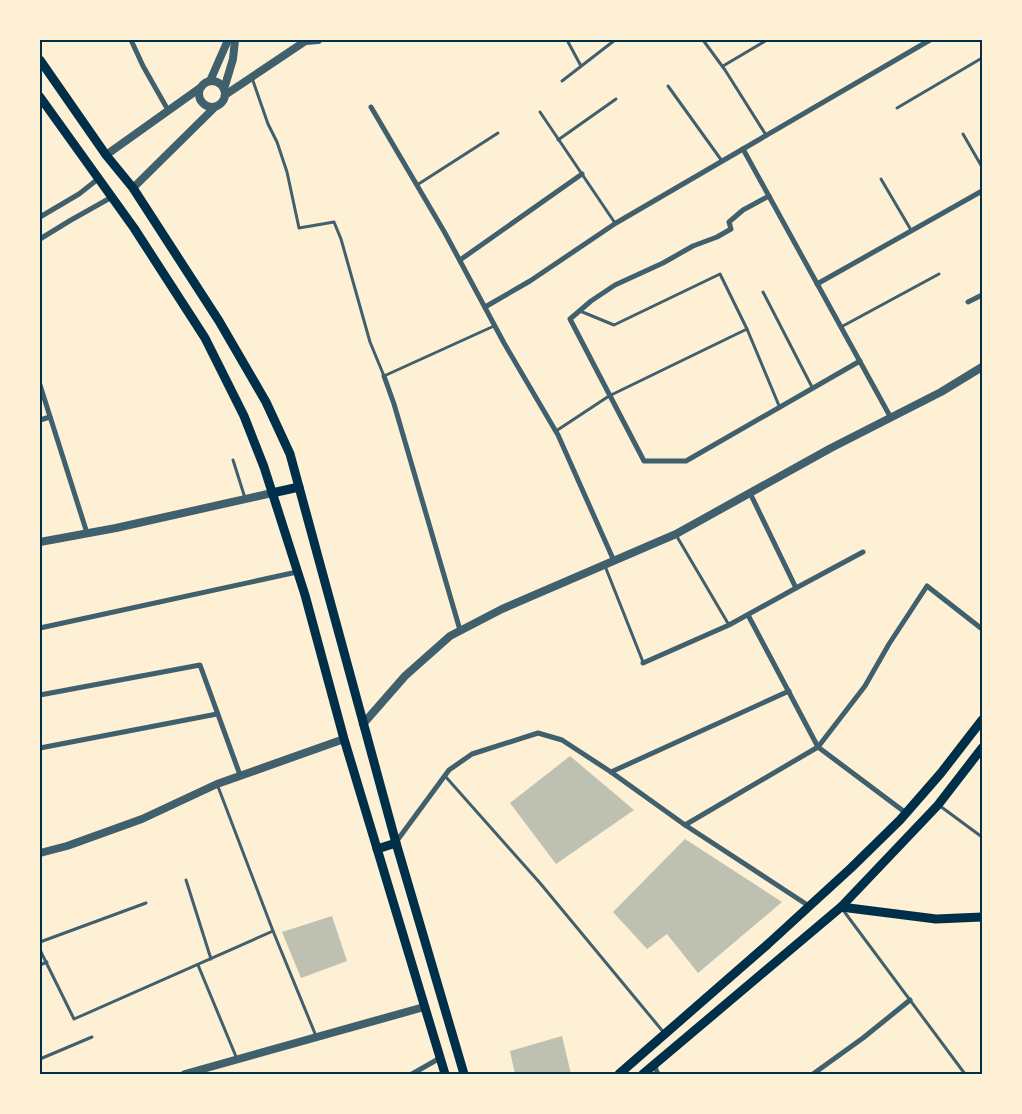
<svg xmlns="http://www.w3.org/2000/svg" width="1022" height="1114" viewBox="0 0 1022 1114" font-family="'Playfair Display',serif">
	<rect width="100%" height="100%" fill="#fdf0d5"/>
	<!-- building -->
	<g fill="#bec0b2">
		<path d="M 570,756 L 634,810 L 556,864 L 510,803 Z"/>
		<path d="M 685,839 L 782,902 L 698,973 L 667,934 L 647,949 L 613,912 Z"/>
		<path d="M 332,916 L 347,961 L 301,978 L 282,932 Z"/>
		<path d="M 562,1036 L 571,1074 L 515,1074 L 510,1051 Z"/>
	</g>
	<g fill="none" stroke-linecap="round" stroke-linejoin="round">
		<!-- service -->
		<g stroke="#3f606c" stroke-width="3">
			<path d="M 567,40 L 581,66"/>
			<path d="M 703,40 L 725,70 L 766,135"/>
			<path d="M 723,66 L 767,40"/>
			<path d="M 252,78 L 268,124 L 277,142 L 287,172 L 299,228 L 334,222 L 341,239 L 370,342 L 384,376 L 494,326"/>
			<path d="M 562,81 L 615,40"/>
			<path d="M 668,86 L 722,161"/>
			<path d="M 897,108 L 982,58"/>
			<path d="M 540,112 L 615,223"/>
			<path d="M 963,134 L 982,167"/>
			<path d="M 558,140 L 616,99"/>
			<path d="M 881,179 L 911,230"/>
			<path d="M 417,185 L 498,133"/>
			<path d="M 763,292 L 812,387"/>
			<path d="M 580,311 L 614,325 L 720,274 L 747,329 L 780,408"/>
			<path d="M 841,327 L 939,274"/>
			<path d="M 556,431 L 609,396 L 747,329"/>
			<path d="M 233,460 L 245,498"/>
			<path d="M 676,535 L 729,625"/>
			<path d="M 605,566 L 643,662"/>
			<path d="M 445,776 L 540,883 L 665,1034"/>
			<path d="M 217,784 L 273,931 L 316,1036"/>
			<path d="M 940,806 L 982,837"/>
			<path d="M 186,880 L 211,959"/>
			<path d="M 843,910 L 965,1074"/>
			<path d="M 40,942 L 146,903"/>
			<path d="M 40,950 L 74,1019 L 273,931"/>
			<path d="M 40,965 L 47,962"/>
			<path d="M 198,965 L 237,1059"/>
			<path d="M 40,1059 L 92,1037"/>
		</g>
		<!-- minor -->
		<g stroke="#3f606c" stroke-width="5">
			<path d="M 131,40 L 143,66 L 168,110"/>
			<path d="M 371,107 L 445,233 L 504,343 L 558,435 L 614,561"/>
			<path d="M 743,149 L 891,418"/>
			<path d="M 769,196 L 743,210 L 729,222 L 731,229 L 717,237 L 693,246 L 663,263 L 615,285 L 591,301 L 570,319 L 644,461 L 686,461 L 860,361"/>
			<path d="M 40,217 L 79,194 L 98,179"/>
			<path d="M 40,239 L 71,220 L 112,197"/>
			<path d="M 460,260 L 582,174"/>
			<path d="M 817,284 L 982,191"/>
			<path d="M 968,302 L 982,295"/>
			<path d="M 485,307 L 530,281 L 616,223 L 930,40"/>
			<path d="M 384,376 L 394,404 L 460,630"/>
			<path d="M 40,385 L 87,533"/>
			<path d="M 40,420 L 50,417"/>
			<path d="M 750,493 L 796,588"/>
			<path d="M 748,615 L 818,747 L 906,813"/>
			<path d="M 40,628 L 297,572"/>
			<path d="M 643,663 L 729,625 L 796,588 L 863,552"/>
			<path d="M 40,695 L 200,665 L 240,775"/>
			<path d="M 40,748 L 217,714"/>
			<path d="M 611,772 L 789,691"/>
			<path d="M 685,825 L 818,747 L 865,686 L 889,644 L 927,586 L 982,629"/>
			<path d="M 396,842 L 449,770 L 472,754 L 538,733 L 562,740 L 611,772 L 685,825 L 809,906"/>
			<path d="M 654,1065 L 658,1074"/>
			<path d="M 412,1074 L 440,1058"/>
			<path d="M 813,1074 L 863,1038 L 910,1000"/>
		</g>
		<!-- tertiary -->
		<g stroke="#3f606c" stroke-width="8">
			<path d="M 306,41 L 318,40"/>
			<circle cx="212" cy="94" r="13"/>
			<path d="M 210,81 L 228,40"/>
			<path d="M 224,89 L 233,59 L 235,40"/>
			<path d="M 225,95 L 307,40"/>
			<path d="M 106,155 L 200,88"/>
			<path d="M 133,188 L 215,107"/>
			<path d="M 40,542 L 116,528 L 272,493"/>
			<path d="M 363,724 L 405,676 L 450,636 L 502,609 L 676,534 L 831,448 L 941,392 L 982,367"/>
			<path d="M 40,853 L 67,846 L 142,819 L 217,784 L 344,739"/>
			<path d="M 185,1074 L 424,1007"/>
		</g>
		<!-- secondary -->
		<g stroke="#003049" stroke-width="9">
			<path d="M 40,60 L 106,155 L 133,188 L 219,321 L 266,402 L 290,454 L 396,843 L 464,1074"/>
			<path d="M 40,97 L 134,228 L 205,338 L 244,416 L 264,467 L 305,595 L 344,739 L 445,1074"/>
			<path d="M 272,493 L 299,487"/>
			<path d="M 377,849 L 396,843"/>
			<path d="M 841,907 L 936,919 L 982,917"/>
			<path d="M 619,1074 L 768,944 L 851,868 L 900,820 L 941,773 L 982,720"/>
			<path d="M 643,1074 L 841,907 L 938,805 L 982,748"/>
		</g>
	</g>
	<!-- border -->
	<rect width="1022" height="1114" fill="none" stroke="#fdf0d5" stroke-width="82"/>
	<rect x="41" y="41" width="940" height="1032" fill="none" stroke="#003049" stroke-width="2"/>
</svg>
